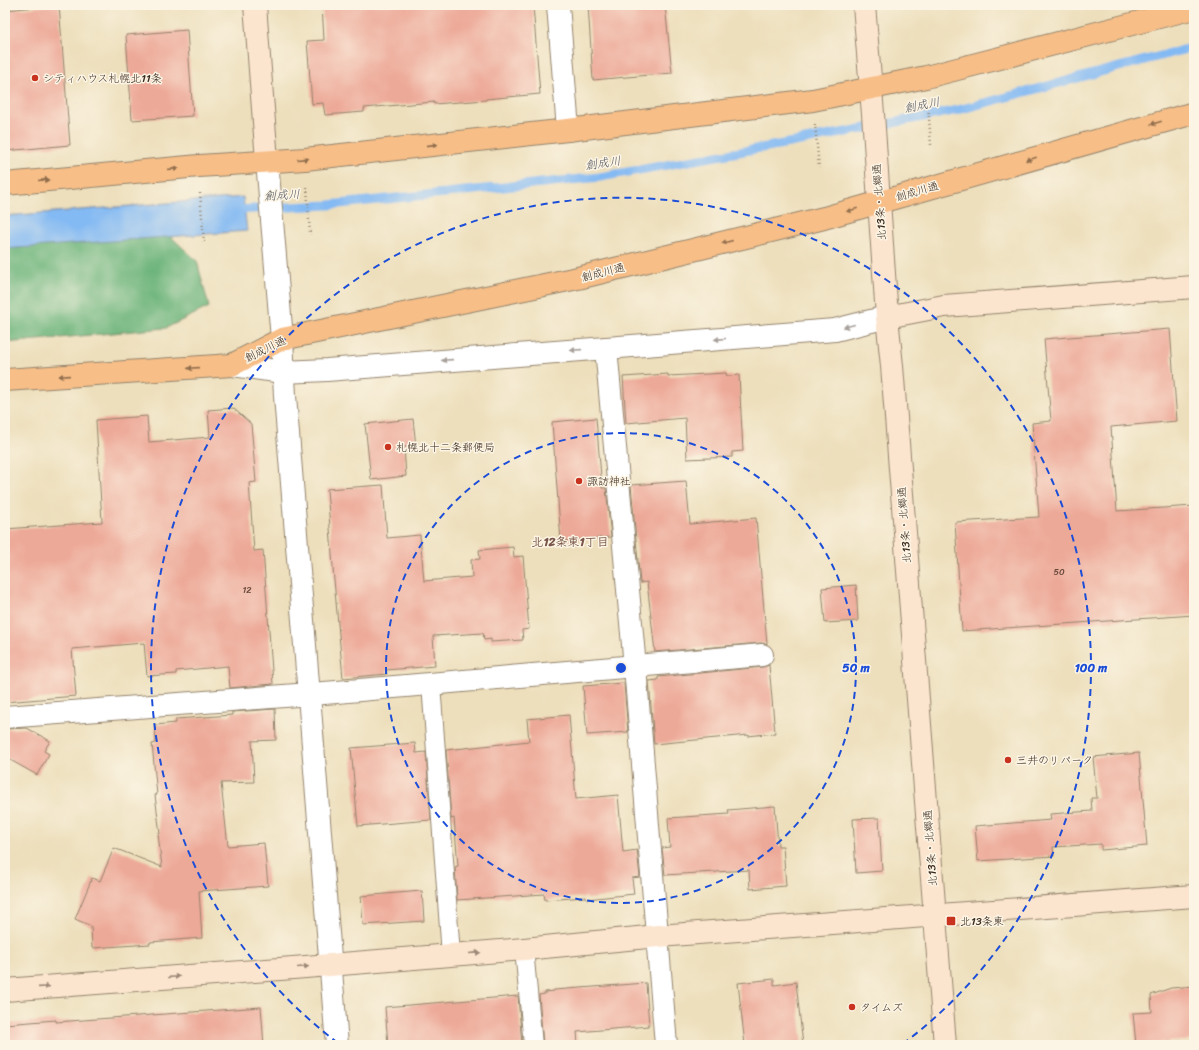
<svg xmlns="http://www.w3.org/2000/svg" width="1199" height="1050" viewBox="0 0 1199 1050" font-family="Sriracha,'Klee One',sans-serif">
	<rect width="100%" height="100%" fill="#fcf5e5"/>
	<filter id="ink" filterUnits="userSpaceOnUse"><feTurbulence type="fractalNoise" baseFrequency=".025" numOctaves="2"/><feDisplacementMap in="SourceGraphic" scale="8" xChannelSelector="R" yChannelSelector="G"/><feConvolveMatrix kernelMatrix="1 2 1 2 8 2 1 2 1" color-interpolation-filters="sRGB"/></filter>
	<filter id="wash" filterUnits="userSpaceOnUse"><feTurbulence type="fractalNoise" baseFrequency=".012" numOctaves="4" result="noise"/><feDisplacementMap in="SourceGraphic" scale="16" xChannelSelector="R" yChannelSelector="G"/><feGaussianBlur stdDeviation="0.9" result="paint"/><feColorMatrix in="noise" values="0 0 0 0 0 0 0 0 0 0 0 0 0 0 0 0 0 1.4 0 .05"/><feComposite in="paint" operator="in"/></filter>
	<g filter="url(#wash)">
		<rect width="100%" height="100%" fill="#eddfbc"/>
		<!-- forest -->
		<path fill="#6cb47a" stroke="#546f4c" d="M 167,233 L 197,261 L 209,307 L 166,328 L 5,343 L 5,237 Z"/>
		<!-- water -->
		<path fill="#84baf3" stroke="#607288" d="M 243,197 L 247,231 L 5,249 L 5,216 Z"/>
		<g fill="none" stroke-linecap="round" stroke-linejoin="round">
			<!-- stream -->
			<path stroke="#84baf3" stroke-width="9" d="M 234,210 L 329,205 L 600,177 L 800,141 L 958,110 L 1194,47"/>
		</g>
		<g id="blocks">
			<!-- building -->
			<g fill="#eda998">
				<path d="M 59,5 L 70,145 L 5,151 L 5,10 Z"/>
				<path d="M 322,5 L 533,5 L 540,94 L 486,99 L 486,100 L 434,104 L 434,102 L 364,108 L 364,112 L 325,115 L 323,103 L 312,104 L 307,41 L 324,40 Z"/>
				<path d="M 588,5 L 665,5 L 672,73 L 593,80 Z"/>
				<path d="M 187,30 L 193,116 L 132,120 L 126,35 Z"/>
				<path d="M 1170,329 L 1177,421 L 1111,427 L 1117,511 L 1194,506 L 1194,615 L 962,631 L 955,522 L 1039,517 L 1032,423 L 1051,421 L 1044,339 Z"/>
				<path d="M 726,373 L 727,376 L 739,375 L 743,451 L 732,452 L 732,457 L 687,459 L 685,418 L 626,423 L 623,377 L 668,374 L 668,376 Z"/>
				<path d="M 233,408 L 251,424 L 256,482 L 249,483 L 254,551 L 263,550 L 273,684 L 230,688 L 228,666 L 176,671 L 176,674 L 147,676 L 144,643 L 72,649 L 76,696 L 5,702 L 5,529 L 102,522 L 96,420 L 147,416 L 149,442 L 210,437 L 208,410 Z"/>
				<path d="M 596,418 L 602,488 L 606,488 L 611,537 L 561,541 L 552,422 Z"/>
				<path d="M 413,419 L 416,446 L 404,447 L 406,476 L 371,480 L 365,424 Z"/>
				<path d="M 686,481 L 690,524 L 756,518 L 767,644 L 761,643 L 655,652 L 647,582 L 640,583 L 631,485 Z"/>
				<path d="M 383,485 L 387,538 L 420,535 L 424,581 L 472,577 L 471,560 L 480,559 L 479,550 L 513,547 L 514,557 L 523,556 L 529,629 L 522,630 L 523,640 L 491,642 L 491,639 L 484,640 L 483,633 L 433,636 L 435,666 L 386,670 L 387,674 L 343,678 L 334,580 L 327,489 Z"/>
				<path d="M 856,585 L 858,621 L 825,623 L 822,588 Z"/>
				<path d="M 769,665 L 775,733 L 748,736 L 748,735 L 654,744 L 649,681 L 658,680 L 658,677 L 763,667 Z"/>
				<path d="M 624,683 L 628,732 L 587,735 L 583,686 Z"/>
				<path d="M 275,709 L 276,740 L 252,741 L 254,782 L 221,783 L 228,846 L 264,843 L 268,886 L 199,891 L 202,938 L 150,942 L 150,944 L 92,948 L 91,926 L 75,919 L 92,878 L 100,881 L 114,848 L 162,867 L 158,834 L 160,834 L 155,795 L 157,795 L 152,744 L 156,743 L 155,725 L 176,723 L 176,719 L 232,715 L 232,712 Z"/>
				<path d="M 569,715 L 576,799 L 618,795 L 623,852 L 637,850 L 640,877 L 632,878 L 634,894 L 587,899 L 586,897 L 545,900 L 544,894 L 457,900 L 455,867 L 458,866 L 454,818 L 451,819 L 446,750 L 529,741 L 527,719 Z"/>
				<path d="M 27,728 L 50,741 L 44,751 L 49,754 L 37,775 L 5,757 L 5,729 Z"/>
				<path d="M 415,743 L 416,753 L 426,752 L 431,820 L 358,826 L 351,748 Z"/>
				<path d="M 1139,753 L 1147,846 L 1101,850 L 1101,844 L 1053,847 L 1054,856 L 978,861 L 975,826 L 1051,820 L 1050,814 L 1092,811 L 1091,798 L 1097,798 L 1093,757 Z"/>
				<path d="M 775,806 L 778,846 L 783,846 L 786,886 L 750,889 L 749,870 L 665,875 L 662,848 L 670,847 L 668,818 L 729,814 L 728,810 Z"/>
				<path d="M 879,818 L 882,871 L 856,873 L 853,819 Z"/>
				<path d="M 422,891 L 424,921 L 363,925 L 361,896 Z"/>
				<path d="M 774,979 L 774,985 L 796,982 L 803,1045 L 745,1045 L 738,983 Z"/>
				<path d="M 646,983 L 649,1026 L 577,1032 L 578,1044 L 543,1045 L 539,995 L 545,994 L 545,992 L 554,991 L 554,990 Z"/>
				<path d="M 1194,986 L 1194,1040 L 1136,1045 L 1133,1013 L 1152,1012 L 1151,995 L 1171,988 Z"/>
				<path d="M 518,996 L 522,1045 L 388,1045 L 385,1007 Z"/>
				<path d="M 261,1007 L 264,1045 L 5,1045 L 5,1024 L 56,1020 L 56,1022 Z"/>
			</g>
		</g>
	</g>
	<g filter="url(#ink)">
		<use href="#blocks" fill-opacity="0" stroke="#94846d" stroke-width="1"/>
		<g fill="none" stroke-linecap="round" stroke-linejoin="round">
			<!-- lane casing -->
			<g stroke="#94846d" stroke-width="20">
				<g id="lane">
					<path d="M 431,684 L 451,955"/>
					<path d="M 524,949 L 533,1045"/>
				</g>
			</g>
			<!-- street casing -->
			<g stroke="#94846d" stroke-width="24">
				<g id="street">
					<path d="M 558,5 L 568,130"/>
					<path d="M 267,161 L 282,339 L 285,396 L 337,1045"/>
					<path d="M 606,348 L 635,667 L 666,1045"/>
					<path d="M 232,365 L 283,372 L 327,370 L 835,330 L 887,317"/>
					<path d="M 5,717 L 337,692 L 762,655"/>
				</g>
			</g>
			<!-- secondary casing -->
			<g stroke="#94846d" stroke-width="24">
				<g id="secondary">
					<path d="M 255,5 L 267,161"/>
					<path d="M 864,5 L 873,114 L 887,317 L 892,366 L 945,1045"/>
					<path d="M 887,317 L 944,306 L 1194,287"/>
					<path d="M 5,990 L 293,968 L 524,949 L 658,936 L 1194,896"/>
				</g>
			</g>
			<!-- highway casing -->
			<g stroke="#94846d" stroke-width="24">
				<g id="highway">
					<path d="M 5,184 L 199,166 L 305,159 L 568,130 L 813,100 L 926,77 L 1194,8"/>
					<path d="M 5,380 L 232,365 L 282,339 L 578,278 L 824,218 L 1194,113"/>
				</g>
			</g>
			<!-- path -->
			<g stroke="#94846d" stroke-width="2.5" stroke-dasharray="1 3" stroke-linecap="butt">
				<path d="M 928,104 L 931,145"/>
				<path d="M 307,187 L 310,235"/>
				<path d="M 200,193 L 204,242"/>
			</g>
			<!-- lane -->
			<use href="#lane" stroke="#fff" stroke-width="18"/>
			<!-- street -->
			<use href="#street" stroke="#fff" stroke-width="22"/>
			<!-- secondary -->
			<use href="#secondary" stroke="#fce5cf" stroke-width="22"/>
			<!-- highway -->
			<use href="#highway" stroke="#f7be87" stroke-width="22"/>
			<!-- path-bridge -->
			<path stroke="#94846d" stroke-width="2.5" stroke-dasharray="1 3" stroke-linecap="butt" d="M 815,124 L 819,168"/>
		</g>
		<!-- one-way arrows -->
		<defs><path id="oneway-solid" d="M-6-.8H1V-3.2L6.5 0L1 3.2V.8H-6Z"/></defs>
		<g fill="#906d4d">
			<use href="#oneway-solid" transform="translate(1156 123) rotate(164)"/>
			<use href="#oneway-solid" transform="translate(432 145) rotate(-6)"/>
			<use href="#oneway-solid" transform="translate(303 159) rotate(-5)"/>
			<use href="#oneway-solid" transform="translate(1031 159) rotate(164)"/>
			<use href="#oneway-solid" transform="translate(173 169) rotate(-5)"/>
			<use href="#oneway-solid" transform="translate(44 180) rotate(-5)"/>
			<use href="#oneway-solid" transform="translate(852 210) rotate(164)"/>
			<use href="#oneway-solid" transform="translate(727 242) rotate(166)"/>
			<use href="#oneway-solid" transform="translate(193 368) rotate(176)"/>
			<use href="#oneway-solid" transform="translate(64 376) rotate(176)"/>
		</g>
		<g fill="#a79f9a">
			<use href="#oneway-solid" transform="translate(849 326) rotate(166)"/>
			<use href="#oneway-solid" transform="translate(720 339) rotate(175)"/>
			<use href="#oneway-solid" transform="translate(576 350) rotate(176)"/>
			<use href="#oneway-solid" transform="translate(447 360) rotate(176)"/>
		</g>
		<g fill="#9c8876">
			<use href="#oneway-solid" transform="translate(475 953) rotate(-5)"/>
			<use href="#oneway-solid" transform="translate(303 967) rotate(-5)"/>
			<use href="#oneway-solid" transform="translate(174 977) rotate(-4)"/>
			<use href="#oneway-solid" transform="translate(44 987) rotate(-4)"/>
		</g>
	</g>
	<!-- distance rings -->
	<g fill="none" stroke="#1d4ed8" stroke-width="2" stroke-dasharray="7 5">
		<circle cx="621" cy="668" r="235"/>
		<path d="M338 1043A470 470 0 1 1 904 1043"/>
	</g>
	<!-- markers -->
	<g fill="#c8321e" stroke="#fcf5e5" stroke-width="1.5">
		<circle cx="35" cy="78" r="4"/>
		<circle cx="388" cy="447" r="4"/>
		<circle cx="579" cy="481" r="4"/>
		<circle cx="1008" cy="760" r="4"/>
		<rect x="946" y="916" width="10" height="10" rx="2"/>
		<circle cx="852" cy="1007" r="4"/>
	</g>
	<g text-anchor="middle" stroke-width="3" stroke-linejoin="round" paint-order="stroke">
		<!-- number labels -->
		<g font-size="9" fill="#684a3c">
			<text x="1059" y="575">50</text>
			<text x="247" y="593">12</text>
		</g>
		<!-- poi labels -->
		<g font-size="11" fill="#3b2a1e" stroke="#fcf5e5" text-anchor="start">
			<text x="43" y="82">シティハウス札幌北11条</text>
			<text x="396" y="451">札幌北十二条郵便局</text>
			<text x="587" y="485">諏訪神社</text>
			<text x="1016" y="764">三井のリパーク</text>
			<text x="960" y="925">北13条東</text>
			<text x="860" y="1011">タイムズ</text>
		</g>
		<!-- street labels -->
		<g font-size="11" fill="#3b2a1e" stroke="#fcf5e5">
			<text transform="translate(917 191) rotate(-16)" y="4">創成川通</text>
			<text transform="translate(879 202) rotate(-94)" y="4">北13条・北郷通</text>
			<text transform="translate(603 272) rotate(-14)" y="4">創成川通</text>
			<text transform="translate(265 349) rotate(-26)" y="4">創成川通</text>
			<text transform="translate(904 525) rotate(-94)" y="4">北13条・北郷通</text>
			<text transform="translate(930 848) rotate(-94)" y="4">北13条・北郷通</text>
		</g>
		<!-- water labels -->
		<g font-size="12" font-style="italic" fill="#51555e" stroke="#fcf5e5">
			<text transform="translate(922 105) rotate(-11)" y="4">創成川</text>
			<text transform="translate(603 163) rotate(-8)" y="4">創成川</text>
			<text transform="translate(282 195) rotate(-3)" y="4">創成川</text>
		</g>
		<!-- neighbourhood labels -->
		<g font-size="12" font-weight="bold" fill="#795649" stroke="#fcf5e5">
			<text x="570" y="546">北12条東1丁目</text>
		</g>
	</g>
	<circle cx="621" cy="668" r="6" fill="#1d4ed8" stroke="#fcf5e5" stroke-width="2"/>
	<g font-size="12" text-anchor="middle" font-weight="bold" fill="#1d4ed8" stroke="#fcf5e5" stroke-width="3" stroke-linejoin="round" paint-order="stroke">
		<text x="856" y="672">50 m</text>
		<text x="1091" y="672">100 m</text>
	</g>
	<!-- margin -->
	<rect width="1199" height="1050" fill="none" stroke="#fcf5e5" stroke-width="20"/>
</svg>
